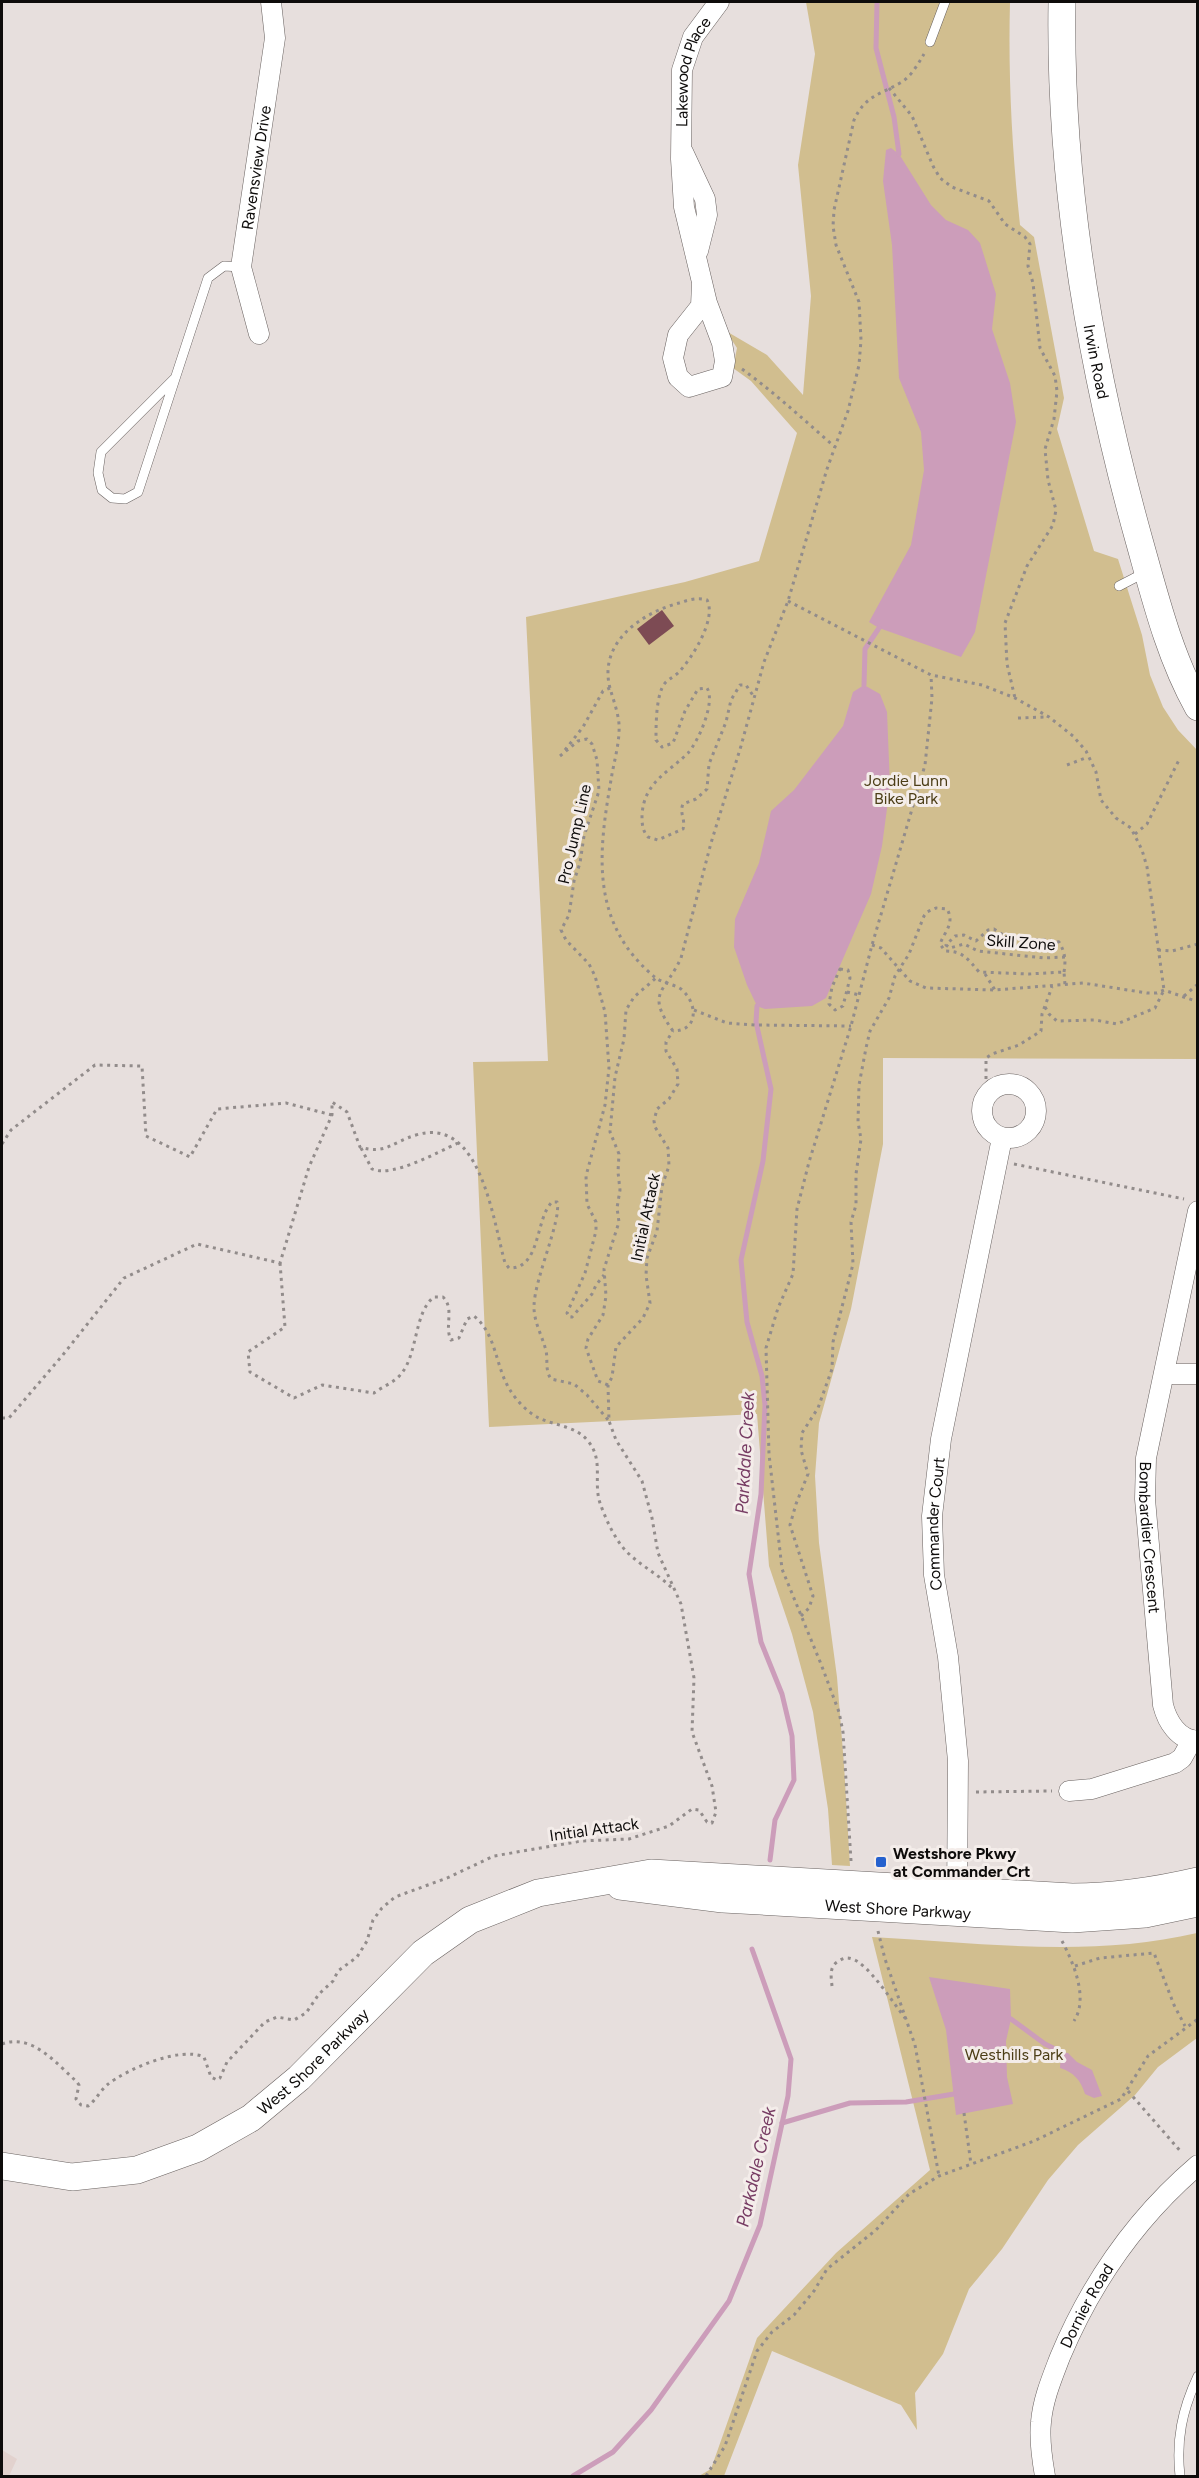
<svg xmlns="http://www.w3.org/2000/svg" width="1199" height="2478" viewBox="0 0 1199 2478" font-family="Figtree,sans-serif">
	<rect width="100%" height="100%" fill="#e7dfdd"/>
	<!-- built -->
	<path fill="#e2d2ce" d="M 2,2450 L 17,2459 L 9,2476 L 2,2476 Z"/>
	<!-- green -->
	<g fill="#d1be8f">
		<path d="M 806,2 L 1010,2 C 1008,76 1012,150 1020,225 L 1034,237 L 1064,398 L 1057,429 L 1094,551 L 1118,559 L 1142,635 L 1150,675 L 1163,707 L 1178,730 L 1197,750 L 1197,1059 L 883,1058 L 883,1144 L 851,1309 L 819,1423 L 815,1476 L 819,1543 L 837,1677 L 844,1765 L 850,1866 L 832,1865 L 828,1809 L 813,1712 L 792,1634 L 769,1566 L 757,1414 L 489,1427 L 473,1062 L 548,1061 L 526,617 L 685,582 L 759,561 L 797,433 L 751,381 L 733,368 L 737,348 L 726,331 L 767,355 L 803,395 L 811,296 L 798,165 L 815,54 Z"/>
		<path d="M 1197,1933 L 1197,2038 L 1158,2067 L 1135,2095 L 1078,2145 L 1048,2180 L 1002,2249 L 969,2289 L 943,2354 L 915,2393 L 917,2430 L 901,2405 L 772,2351 L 724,2476 L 699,2476 L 711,2469 L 757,2338 L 836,2253 L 930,2170 L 872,1937 C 980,1943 1091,1958 1197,1933 Z"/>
	</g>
	<!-- water -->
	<g fill="#cc9dba">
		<path d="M 891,148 L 899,154 L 931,205 L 946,220 L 968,230 L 980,243 L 996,294 L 992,329 L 1010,383 L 1016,422 L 975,632 L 961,657 L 879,628 L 869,622 L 911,545 L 924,470 L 921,432 L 899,378 L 892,245 L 883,181 L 886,150 Z"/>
		<path d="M 864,685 L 880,694 L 887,712 L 890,786 L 882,846 L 871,894 L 826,998 L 812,1006 L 765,1009 L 757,1006 L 747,985 L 734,947 L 735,919 L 759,863 L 771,811 L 794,790 L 843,726 L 853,692 Z"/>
		<path d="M 929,1977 L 1010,1989 L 1011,2019 L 1006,2041 L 1007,2077 L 1013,2104 L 956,2115 L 946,2030 Z"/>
		<path d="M 1061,2052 L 1068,2053 L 1077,2062 L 1092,2070 L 1102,2096 L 1094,2098 L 1085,2094 C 1081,2081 1074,2072 1060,2068 Z"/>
	</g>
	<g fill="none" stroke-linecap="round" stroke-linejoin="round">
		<!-- stream -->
		<g stroke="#cc9dba" stroke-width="5">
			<path d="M 877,2 L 876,48 L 894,117 L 899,154"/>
			<path d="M 864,685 L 865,649 L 879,628"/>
			<path d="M 757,1006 L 756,1022 L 771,1089 L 763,1161 L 741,1260 L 747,1322 L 762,1376 L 765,1405 L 761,1494 L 749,1574 L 761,1642 L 782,1694 L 792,1736 L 794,1780 L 775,1820 L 770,1860"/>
			<path d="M 1011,2019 L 1045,2044 L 1061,2052"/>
			<path d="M 782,2123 L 850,2103 L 906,2102 L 954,2094"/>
			<path d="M 573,2476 L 613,2452 L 651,2410 L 729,2301 L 760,2225 L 788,2096 L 791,2059 L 752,1949"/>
		</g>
	</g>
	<!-- building -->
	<path fill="#7d4b54" d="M 662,610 L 674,626 L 649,645 L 637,629 Z"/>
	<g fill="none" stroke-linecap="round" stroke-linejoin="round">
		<!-- lane casing -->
		<g stroke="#696260" stroke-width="10">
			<g id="lane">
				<path d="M 930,42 L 945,2"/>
				<path d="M 175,378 L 101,452 L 98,473 L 102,490 L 112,498 L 125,499 L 138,492 L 208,278 L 224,266 L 241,267"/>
				<path d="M 1119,586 L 1146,572"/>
				<path d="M 1180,2476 C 1176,2440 1182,2410 1198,2376"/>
			</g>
		</g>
		<!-- street casing -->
		<g stroke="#696260" stroke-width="21">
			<g id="street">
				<path d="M 683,152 L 705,199 L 707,215 L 698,251"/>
				<path id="s1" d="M 702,283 L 701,306 L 678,335 L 673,358 L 678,377 L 689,387 L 722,377 L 725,361 L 722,343 L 707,303 L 684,207 L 681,159 L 682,70 L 693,37 L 719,2"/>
				<path id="s2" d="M 259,334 L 241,267 L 275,38 L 271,2"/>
				<circle cx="1009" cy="1111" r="27"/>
				<path id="s3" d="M 1198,1211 L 1146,1458 L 1145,1499 L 1163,1705 C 1167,1721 1178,1740 1198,1741"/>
				<path d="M 1165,1374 L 1198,1374"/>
				<path d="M 1069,1791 L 1092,1789 L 1175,1763 L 1182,1758 L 1192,1740"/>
				<path id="s4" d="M 957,1904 L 958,1761 L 948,1657 L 934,1575 L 932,1516 L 941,1439 L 1002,1138"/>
				<path id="s5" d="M 1045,2476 C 1042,2459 1039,2440 1041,2422 C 1043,2399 1052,2378 1060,2357 C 1091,2283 1137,2217 1198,2165"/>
			</g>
		</g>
		<!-- secondary casing -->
		<g stroke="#696260" stroke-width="28">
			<g id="secondary">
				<path id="s6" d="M 1062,2 C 1059,184 1090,364 1139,540 C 1155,597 1169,655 1198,707"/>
				<path id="s7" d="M 620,1886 L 723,1899 L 1072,1919 L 1145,1914 L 1198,1903"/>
				<path id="s8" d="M 2,2166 L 72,2177 L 137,2170 L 198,2148 L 251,2118 L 299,2078 L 423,1953 L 470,1920 L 538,1893 L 651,1873 L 1072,1897 C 1116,1897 1155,1891 1198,1881"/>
			</g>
		</g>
		<!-- path -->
		<g stroke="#928c8b" stroke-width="3" stroke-dasharray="3 4.5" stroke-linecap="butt">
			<path d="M 889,88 L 912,116 L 933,166 L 940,178 L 952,187 L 989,201 L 1005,224 L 1025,237 L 1030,244 L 1028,266 L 1033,283 L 1040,348 L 1055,376 L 1057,391 L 1054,419 L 1045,449 L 1048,480 L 1056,510 L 1053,525 L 1027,566 L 1005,623 L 1007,664 L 1015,698"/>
			<path d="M 742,369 C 775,393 804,420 835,447"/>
			<path d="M 788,601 L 931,675 L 982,685 L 1015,698 L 1049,717 L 1073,736 L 1086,751 L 1096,772 L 1101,800 L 1116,818 L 1131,828 L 1142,850 L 1147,867 L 1164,990 L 1155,1008 L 1117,1024 L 1095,1020 L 1057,1021 L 1049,1014 L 1044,1005"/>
			<path d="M 610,688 C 598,643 641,613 679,603 C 688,600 698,597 707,600 C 717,619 692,658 679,672 C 673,678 665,680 662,688 C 656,702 656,725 656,740 L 662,747 L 673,743 L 685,711 L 698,689 L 707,688 C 716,702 698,742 688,753 C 668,773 644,782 642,815 C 642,823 642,830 648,837 L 658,840 L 683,829 C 686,820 679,813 683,804 L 696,799 L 707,789 L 709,764 L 726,722 L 731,700 L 740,685 L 746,685 L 754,697"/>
			<path d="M 1018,718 L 1046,717"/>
			<path d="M 565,750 L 583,727 L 603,691 L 610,688 C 613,699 618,712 619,724 C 620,740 615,758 612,774 C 603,827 592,886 620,936 C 628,951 643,968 656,978 C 663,983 673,984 681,989 C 698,1003 699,1031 673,1031"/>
			<path d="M 560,756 L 578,741 L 587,739 L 592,744 L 597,760 L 599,791 L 584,836 L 580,863 L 574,881 L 569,915 L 561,930 L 566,940 L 589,964 L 595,976 L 605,1012 L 609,1068 L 605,1105 L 586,1176 L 587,1204 L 596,1222 L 596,1231 L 585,1273 L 567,1313 L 569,1317 L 572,1317 L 592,1294 L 596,1285 L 604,1275"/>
			<path d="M 1067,765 L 1088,757"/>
			<path d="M 1135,834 L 1147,824 L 1180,758"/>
			<path d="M 872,945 L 881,948 L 910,981 L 926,988 L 995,990 L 1083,983 L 1147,993 L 1157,993 L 1164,990 L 1198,1002"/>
			<path d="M 1158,950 L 1172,951 L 1198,944"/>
			<path d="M 840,969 L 848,970 L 850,978 L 843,1006 L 835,1010 L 829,1004 L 832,987 Z"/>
			<path d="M 1064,972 C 1066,960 1065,952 1059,942 C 1044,938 1030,940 1014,942 L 994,929 L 988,930 L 976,941 L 964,935 L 955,936 L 946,945 L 950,948 L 964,944 L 978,951 L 1044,958 L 1065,957"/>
			<path d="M 985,974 L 995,990"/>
			<path d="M 847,992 L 859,995"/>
			<path d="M 1184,996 L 1198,984"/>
			<path d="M 694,1010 L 727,1023 L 755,1025 L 851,1026"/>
			<path d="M 673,1031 C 645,992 665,993 681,958 L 711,843 L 741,746 L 764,662 L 788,601 L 827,469 L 848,411 L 859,365 L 861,340 L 859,302 L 836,245 L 833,226 L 834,210 L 854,120 C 865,96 879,95 900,83 C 911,77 918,64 924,54"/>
			<path d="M 986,1079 L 986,1058 L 992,1054 L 1019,1045 L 1041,1031 L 1042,1014 L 1052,987"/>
			<path d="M 2,1144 L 11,1130 L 95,1065 L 142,1066 L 146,1136 L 190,1157 L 217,1109 L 286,1103 L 332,1115"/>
			<path d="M 361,1148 L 372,1169 C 392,1178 438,1152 458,1143"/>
			<path d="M 1014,1164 L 1184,1199"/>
			<path d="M 280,1263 L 285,1327 L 248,1352 L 250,1372 L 294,1398 L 322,1385 L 374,1393 C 382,1387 395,1382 401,1374 C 418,1354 414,1312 434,1297 L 443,1297 C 455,1309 444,1326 451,1340 L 459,1338 L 467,1319 L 474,1316 C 497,1335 495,1366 510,1390 C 516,1400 528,1413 539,1418 C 556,1426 576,1426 588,1441 C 604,1460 593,1482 600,1503 C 606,1520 616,1542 629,1554 C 643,1567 659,1575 672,1588"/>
			<path d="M 608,1385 L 598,1381 L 586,1348 L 588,1339 L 603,1315 L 606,1296 L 604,1269 L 619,1222 L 617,1208 L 620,1190 L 618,1172 L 619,1154 L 610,1132 L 615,1077 L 624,1039 L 626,1010 L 634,997 L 656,978"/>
			<path d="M 2,1418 L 9,1418 L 62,1356 L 124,1278 L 197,1244 L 280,1263 L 309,1167 L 332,1115 L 332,1102 L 347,1112 L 360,1147 C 386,1155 392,1142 416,1135 C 481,1115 493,1221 505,1263 L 509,1268 C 541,1269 535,1219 552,1202 L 557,1202 C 562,1220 534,1279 534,1307 C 534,1321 541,1334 545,1347 C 549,1358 544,1369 551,1379 L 574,1384 L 587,1395 L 609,1421"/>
			<path d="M 801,1616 L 809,1608 L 813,1596 L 790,1525 L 796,1504 L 808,1474 L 801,1450 L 802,1433 L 818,1408 L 832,1369 L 833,1342 L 853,1264 L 851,1222 L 856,1205 L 856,1174 L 861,1139 L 858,1122 L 859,1085 L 866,1048 L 870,1031 L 889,998 L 895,976 L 909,954 L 924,916 L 927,912 L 936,908 L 947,909 C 955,923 945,931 940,944 L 945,951 C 963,951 968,959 979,972 L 1029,974 L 1064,972 L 1065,985"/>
			<path d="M 976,1792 L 1052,1791"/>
			<path d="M 851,1861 L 843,1732 L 839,1712 L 821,1664 L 782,1569 L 769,1454 L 766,1348 L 778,1308 L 793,1274 L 797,1209 L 809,1162 L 851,1026 L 872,945 L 925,765 L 932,698 L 931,675"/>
			<path d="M 878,1931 L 885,1959 L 915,2045 L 939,2176"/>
			<path d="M 1062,1941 C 1073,1962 1089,1998 1074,2021"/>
			<path d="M 1075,1966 L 1100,1958 L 1154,1953 L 1174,2005 L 1185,2026"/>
			<path d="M 832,1986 C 831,1976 829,1966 839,1961 C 843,1958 847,1957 852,1959 C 868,1963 894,2004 905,2018"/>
			<path d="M 2,2044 C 32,2033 56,2063 77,2082 L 79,2085 L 76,2099 L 81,2105 L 88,2106 C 96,2100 100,2091 107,2085 C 127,2069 180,2046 204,2057 L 211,2077 L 217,2080 L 220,2078 L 227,2062 L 265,2022 L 277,2017 L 294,2020 L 306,2013 L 319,1994 L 333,1981 L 338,1971 L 357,1957 L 367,1941 L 373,1920 L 382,1908 L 395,1897 L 447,1878 L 494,1856 L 581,1841 L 629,1839 L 669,1826 L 692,1809 L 699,1810 L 707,1822 L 712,1823 L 716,1812 L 712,1786 L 692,1732 L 694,1678 L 681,1604 L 658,1553 L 652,1518 L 642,1481 L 616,1440 L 609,1421 L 608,1385 L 612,1377 L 616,1347 L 643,1318 L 650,1303 L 646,1275 L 647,1258 L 657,1231 L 662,1186 L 669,1166 L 668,1148 L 655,1127 L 654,1121 L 657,1109 L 669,1099 L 678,1084 L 677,1069 L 666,1051 L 666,1042 L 673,1031"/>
			<path d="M 1128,2091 L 1182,2153"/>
			<path d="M 964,2113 L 971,2164"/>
			<path d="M 706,2476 L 725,2446 L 757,2351 L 772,2332 L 794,2315 L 814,2291 L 827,2269 L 876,2230 L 909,2194 L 939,2176 L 1034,2141 L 1121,2099 L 1148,2056 L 1198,2019"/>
		</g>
		<!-- lane -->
		<use href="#lane" stroke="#fff" stroke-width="9"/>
		<!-- street -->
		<use href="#street" stroke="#fff" stroke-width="20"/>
		<!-- secondary -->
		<use href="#secondary" stroke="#fff" stroke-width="27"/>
	</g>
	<!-- markers -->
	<rect fill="#2561ce" stroke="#f4edea" stroke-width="2" x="875" y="1856" width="12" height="12" rx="3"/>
	<g text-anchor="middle" stroke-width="6" stroke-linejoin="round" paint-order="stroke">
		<!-- street labels -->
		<g font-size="16" fill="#0e0c0b" stroke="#f4edea">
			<text dy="6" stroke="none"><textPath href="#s1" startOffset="466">Lakewood Place</textPath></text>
			<text dy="6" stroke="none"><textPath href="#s2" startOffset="170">Ravensview Drive</textPath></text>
			<text dy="6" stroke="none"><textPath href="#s6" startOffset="362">Irwin Road</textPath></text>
			<text transform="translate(574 834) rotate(-77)" y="6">Pro Jump Line</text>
			<text transform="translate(1021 942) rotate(4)" y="6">Skill Zone</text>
			<text transform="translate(645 1217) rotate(-78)" y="6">Initial Attack</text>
			<text dy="6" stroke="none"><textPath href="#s4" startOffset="382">Commander Court</textPath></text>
			<text dy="6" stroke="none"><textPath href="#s3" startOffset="332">Bombardier Crescent</textPath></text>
			<text transform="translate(594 1829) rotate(-8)" y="6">Initial Attack</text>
			<text dy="6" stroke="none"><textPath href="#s7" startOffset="279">West Shore Parkway</textPath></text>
			<text dy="6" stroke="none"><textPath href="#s8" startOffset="346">West Shore Parkway</textPath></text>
			<text dy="6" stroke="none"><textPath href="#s5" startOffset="180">Dornier Road</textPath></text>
		</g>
		<!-- park labels -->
		<g font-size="16" fill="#4c3e17" stroke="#f4edea">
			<text x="906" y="786">Jordie Lunn<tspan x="906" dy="18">Bike Park</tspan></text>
			<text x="1014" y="2060">Westhills Park</text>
		</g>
		<!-- poi labels -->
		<g font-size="16" font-weight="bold" fill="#0e0c0b" stroke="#f4edea" text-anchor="start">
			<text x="893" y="1859">Westshore Pkwy<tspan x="893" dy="18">at Commander Crt</tspan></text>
		</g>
		<!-- water labels -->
		<g font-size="18" font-style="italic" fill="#773c63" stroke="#f4edea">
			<text transform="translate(745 1453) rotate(-87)" y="6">Parkdale Creek</text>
			<text transform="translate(756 2167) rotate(-77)" y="6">Parkdale Creek</text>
		</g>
	</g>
	<!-- border -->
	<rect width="1199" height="2478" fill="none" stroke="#0e0c0b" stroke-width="6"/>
</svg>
